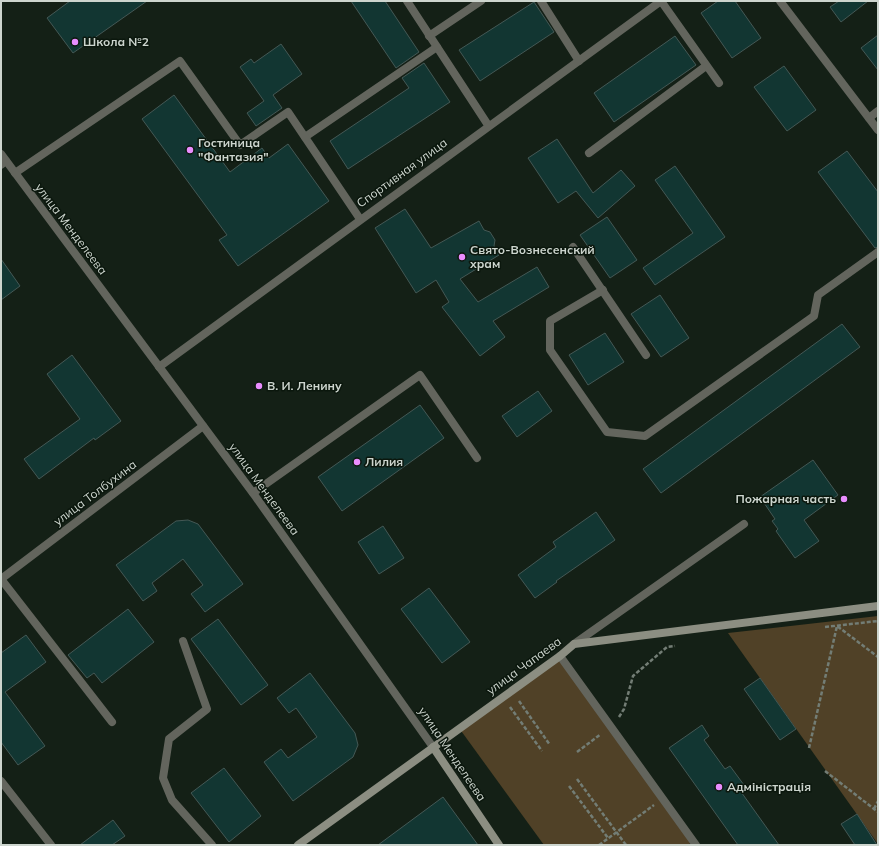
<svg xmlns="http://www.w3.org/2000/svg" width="879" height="846" viewBox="0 0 879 846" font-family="Mulish,sans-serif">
	<rect width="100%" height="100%" fill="#142016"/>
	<!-- green -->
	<g fill="#504127">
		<path d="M 878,616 L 878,844 L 728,633 Z"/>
		<path d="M 560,656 L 693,841 L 688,845 L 544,845 L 459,728 Z"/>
	</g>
	<!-- building -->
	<g fill="#123632" stroke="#445855">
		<path d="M 70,1 L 147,1 L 73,53 L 47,18 Z"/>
		<path d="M 351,1 L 385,1 L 419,52 L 396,68 Z"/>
		<path d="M 718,1 L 735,1 L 761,38 L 732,58 L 701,13 Z"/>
		<path d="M 839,1 L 868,1 L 841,22 L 830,7 Z"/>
		<path d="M 534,2 L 554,32 L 480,81 L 459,50 Z"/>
		<path d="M 878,35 L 878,70 L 861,48 Z"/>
		<path d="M 675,36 L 696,65 L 614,122 L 594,93 Z"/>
		<path d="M 281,44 L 302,74 L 273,95 L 282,108 L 256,126 L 247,113 L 264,101 L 240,67 L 251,59 L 254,63 Z"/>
		<path d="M 424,63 L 450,102 L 348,169 L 330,141 L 409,88 L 402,78 Z"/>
		<path d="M 784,66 L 816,110 L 787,131 L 754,87 Z"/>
		<path d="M 174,95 L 230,172 L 262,148 L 269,158 L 288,144 L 329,201 L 238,266 L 219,240 L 227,235 L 142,119 Z"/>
		<path d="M 557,139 L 593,193 L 621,170 L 635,186 L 598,218 L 576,191 L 558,203 L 528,158 Z"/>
		<path d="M 847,151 L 878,192 L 878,247 L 875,248 L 818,172 Z"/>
		<path d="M 675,166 L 725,237 L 655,285 L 643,268 L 693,233 L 655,180 Z"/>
		<path d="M 405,209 L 431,248 L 479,221 L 484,230 L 490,232 L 495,240 L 494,246 L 499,255 L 460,279 L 478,302 L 537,267 L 549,287 L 493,321 L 505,337 L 480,356 L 442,307 L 449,302 L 436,280 L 416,293 L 375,228 Z"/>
		<path d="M 607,217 L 637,260 L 610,278 L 580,235 Z"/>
		<path d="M 1,259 L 20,286 L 1,300 Z"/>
		<path d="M 660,295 L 689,338 L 661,357 L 631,314 Z"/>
		<path d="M 842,324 L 860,347 L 661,493 L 643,469 Z"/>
		<path d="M 605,333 L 624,362 L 588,385 L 569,355 Z"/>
		<path d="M 72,355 L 121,421 L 95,440 L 94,438 L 39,479 L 24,459 L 80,419 L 47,374 Z"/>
		<path d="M 538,391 L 552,411 L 517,437 L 502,416 Z"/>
		<path d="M 420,405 L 444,438 L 342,511 L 318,477 Z"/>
		<path d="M 813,460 L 838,495 L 804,520 L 819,541 L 795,558 L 776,531 L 778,529 L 772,521 L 775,519 L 760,497 Z"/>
		<path d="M 596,512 L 615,540 L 556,581 L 557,582 L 535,598 L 518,575 L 556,547 L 553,542 Z"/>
		<path d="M 188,520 L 198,524 L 243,584 L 205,612 L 191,594 L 203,585 L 183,559 L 152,583 L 157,591 L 143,601 L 116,565 L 176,521 Z"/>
		<path d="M 383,526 L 404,558 L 379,574 L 358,542 Z"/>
		<path d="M 429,588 L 470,642 L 442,663 L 401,609 Z"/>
		<path d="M 128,609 L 154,642 L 102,683 L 94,673 L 87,678 L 68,655 Z"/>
		<path d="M 218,619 L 268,685 L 241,705 L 191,639 Z"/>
		<path d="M 26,635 L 46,662 L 5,692 L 45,746 L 18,765 L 1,742 L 1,653 Z"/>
		<path d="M 310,673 L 355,733 L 358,745 L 353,757 L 293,801 L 264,762 L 281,749 L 288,758 L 317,737 L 296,708 L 289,713 L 277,698 Z"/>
		<path d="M 760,678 L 796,729 L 780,740 L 744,689 Z"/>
		<path d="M 702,725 L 709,736 L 704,740 L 725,769 L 730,766 L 744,785 L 739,789 L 779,845 L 738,845 L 669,748 Z"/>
		<path d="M 224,768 L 261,816 L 229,842 L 191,793 Z"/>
		<path d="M 443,797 L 478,845 L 378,845 Z"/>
		<path d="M 857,814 L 877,845 L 855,845 L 841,824 Z"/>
		<path d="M 113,820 L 125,836 L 112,845 L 80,845 Z"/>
	</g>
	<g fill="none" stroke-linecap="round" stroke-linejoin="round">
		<!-- path -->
		<g stroke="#737d75" stroke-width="2.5" stroke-dasharray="4 2" stroke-linecap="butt">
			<path d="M 825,627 L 878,621"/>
			<path d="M 519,701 L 550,745"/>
			<path d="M 510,707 L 542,751"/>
			<path d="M 619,717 L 624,709 L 633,676 L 667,647 L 675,646"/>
			<path d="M 809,748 L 837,626 L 878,657"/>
			<path d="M 577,752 L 601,734"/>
			<path d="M 825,771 L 878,812"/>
			<path d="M 577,779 L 626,845"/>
			<path d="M 569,786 L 608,838"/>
			<path d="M 874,809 L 878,801"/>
			<path d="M 599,845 L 654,805"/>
		</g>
		<!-- lane -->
		<g stroke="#63655d" stroke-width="8">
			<path d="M 407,1 L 488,125"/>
			<path d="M 541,1 L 579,61"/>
			<path d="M 661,1 L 719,83"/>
			<path d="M 429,36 L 481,1"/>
			<path d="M 305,137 L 437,47"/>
			<path d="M 589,153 L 706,66"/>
			<path d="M 1,165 L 6,161"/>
			<path d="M 15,173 L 180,61 L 240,145 L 288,112 L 360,219"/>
			<path d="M 573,247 L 646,355"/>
			<path d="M 603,290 L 550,321 L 550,350 L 607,432 L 645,436 L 814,316 L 818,295 L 878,252"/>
			<path d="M 253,493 L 420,375 L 477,458"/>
			<path d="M 574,644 L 744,524"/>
		</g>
		<!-- street -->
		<g stroke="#63655d" stroke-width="8">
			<path d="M 780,1 L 878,130"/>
			<path d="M 869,118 L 878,111"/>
			<path d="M 1,154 L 253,493 L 433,747"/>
			<path d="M 159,367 L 661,1"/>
			<path d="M 1,579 L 203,426"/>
			<path d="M 1,579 L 112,722"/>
			<path d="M 183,641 L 207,709 L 169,739 L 163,778 L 172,800 L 212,845"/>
			<path d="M 560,656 L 696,845"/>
			<path d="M 1,781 L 51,845"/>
		</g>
		<!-- secondary -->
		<g stroke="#8c8e82" stroke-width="8">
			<path d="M 433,747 L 499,845"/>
			<path d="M 298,845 L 560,656 L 574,644 L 878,606"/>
		</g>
	</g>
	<!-- markers -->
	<g fill="#e98dfe" stroke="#0b170d" stroke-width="1.5">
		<circle cx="75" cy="42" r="4"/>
		<circle cx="190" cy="150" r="4"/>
		<circle cx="462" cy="257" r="4"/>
		<circle cx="259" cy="386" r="4"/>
		<circle cx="357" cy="462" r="4"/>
		<circle cx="844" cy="499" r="4"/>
		<circle cx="719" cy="787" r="4"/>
	</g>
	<g text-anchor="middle" stroke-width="3" stroke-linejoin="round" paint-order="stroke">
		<!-- poi labels -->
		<g font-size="12" font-weight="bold" fill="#cdd5ce" stroke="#0b170d" text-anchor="start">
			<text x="83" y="46">Школа №2</text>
			<text x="198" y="147">Гостиница<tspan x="198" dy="14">"Фантазия"</tspan></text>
			<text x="470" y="254">Свято-Вознесенский<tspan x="470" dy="14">храм</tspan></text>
			<text x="267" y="390">В. И. Ленину</text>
			<text x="365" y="466">Лилия</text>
			<text x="836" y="503" text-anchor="end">Пожарная часть</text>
			<text x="727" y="791">Адміністрація</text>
		</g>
		<!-- street labels -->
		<g font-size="12" fill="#cdd5ce" stroke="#0b170d">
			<text transform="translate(402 173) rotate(-36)" y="4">Спортивная улица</text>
			<text transform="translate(71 229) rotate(53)" y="4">улица Менделеева</text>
			<text transform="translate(264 489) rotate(54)" y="4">улица Менделеева</text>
			<text transform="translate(95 493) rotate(-37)" y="4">улица Толбухина</text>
			<text transform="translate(524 666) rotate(-36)" y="4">улица Чапаева</text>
			<text transform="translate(452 754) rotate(56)" y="4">улица Менделеева</text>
		</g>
	</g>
	<!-- border -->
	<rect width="879" height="846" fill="none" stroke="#cdd5ce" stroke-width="4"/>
</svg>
